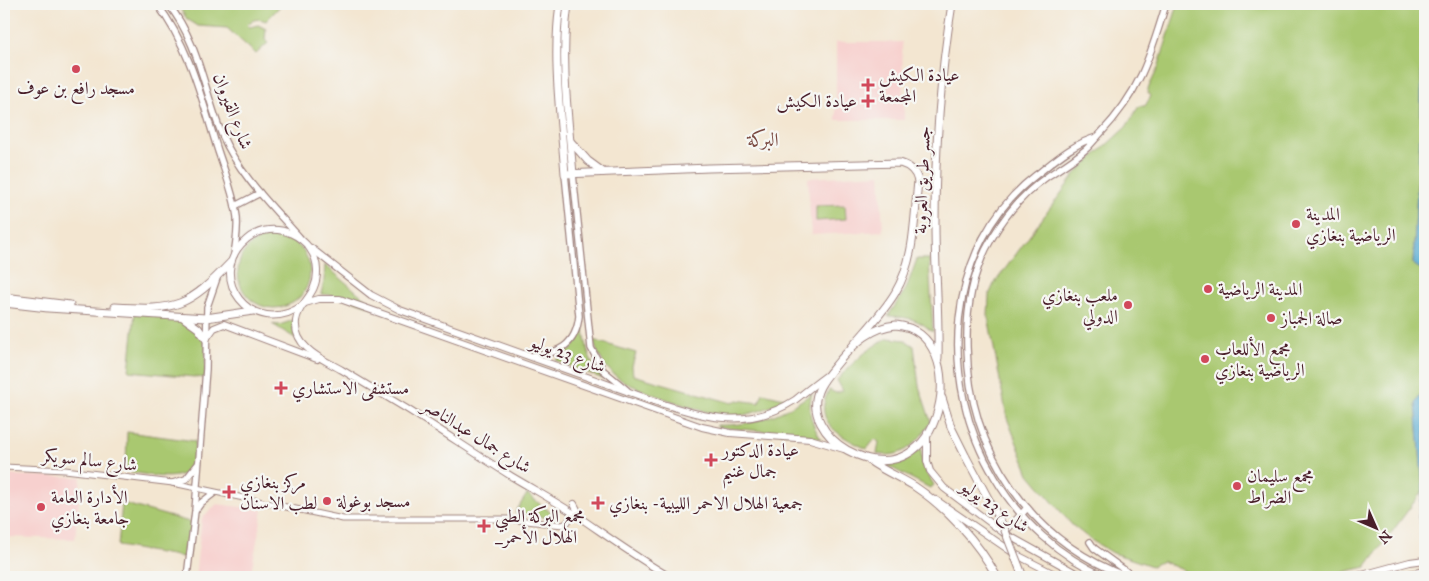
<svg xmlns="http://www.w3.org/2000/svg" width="1429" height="581" viewBox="0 0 1429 581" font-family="'IM FELL Great Primer',Amiri,serif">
	<rect width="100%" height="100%" fill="#f6f6f2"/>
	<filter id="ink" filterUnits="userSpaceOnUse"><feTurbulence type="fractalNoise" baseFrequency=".02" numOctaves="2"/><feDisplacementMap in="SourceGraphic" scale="10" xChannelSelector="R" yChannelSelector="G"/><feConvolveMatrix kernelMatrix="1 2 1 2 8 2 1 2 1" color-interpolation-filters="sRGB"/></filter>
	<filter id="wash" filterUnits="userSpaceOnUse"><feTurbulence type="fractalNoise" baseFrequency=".0096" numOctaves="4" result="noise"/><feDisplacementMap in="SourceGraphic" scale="20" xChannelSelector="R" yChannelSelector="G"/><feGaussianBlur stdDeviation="1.12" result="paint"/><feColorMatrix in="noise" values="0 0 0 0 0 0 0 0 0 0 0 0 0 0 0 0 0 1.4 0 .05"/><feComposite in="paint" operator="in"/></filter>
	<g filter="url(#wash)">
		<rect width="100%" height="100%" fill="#f3e6d1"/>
		<!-- built -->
		<g fill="#f7d0ce">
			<path d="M 836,42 L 902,42 L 904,120 L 836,120 Z"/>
			<path d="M 880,174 L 883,231 L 811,235 L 808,178 Z"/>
			<path d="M 4,475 L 81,477 L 75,539 L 4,537 Z"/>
			<path d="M 217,504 L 263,510 L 250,577 L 195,577 L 202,518 Z"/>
		</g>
		<!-- green -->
		<g fill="#a9c86f" stroke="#7a744d">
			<path d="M 177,4 L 282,4 L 266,21 C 259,18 252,19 247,25 L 250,27 L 258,25 L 266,29 L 265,40 L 268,43 L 256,54 L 227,28 L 198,26 L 187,19 Z"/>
			<path d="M 1178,4 L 1422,4 L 1421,117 L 1413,264 L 1425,272 L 1425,387 L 1416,403 L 1423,490 L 1366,567 L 1320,577 L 1187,577 L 1185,571 L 1162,561 L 1152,566 L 1113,553 L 1091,540 L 1072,525 L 1029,474 L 1007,418 L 988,316 L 989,295 L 994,284 L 1076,173 L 1126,127 L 1139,106 L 1145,106 L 1151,96 L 1147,91 L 1158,68 Z"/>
			<path d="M 845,205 L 846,219 L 816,221 L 816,206 Z"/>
			<circle cx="274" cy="272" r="36"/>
			<path d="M 917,259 L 929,259 L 933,331 L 932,332 C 919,318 904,317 888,316 L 906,289 Z"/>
			<path d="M 325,265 L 363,297 L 395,315 L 340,296 L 321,294 L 324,281 Z"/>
			<path d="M 135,313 L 181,317 L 206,339 L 205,378 L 129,371 Z"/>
			<path d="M 294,320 L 293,328 L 295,338 L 272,324 L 279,325 Z"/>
			<path d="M 584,328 C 586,348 590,364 603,379 L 555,360 C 569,354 579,343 584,328 Z"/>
			<path d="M 888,338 L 905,340 L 914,346 L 919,386 L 931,422 C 917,443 904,459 877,454 L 879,442 L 875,439 L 867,449 C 842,437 811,423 829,390 L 836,393 L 843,391 L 837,380 C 852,364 867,348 888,338 Z"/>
			<path d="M 593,340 L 636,353 L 632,366 L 633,375 L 732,403 L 737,400 L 759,403 L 763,393 L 788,399 C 768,408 748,417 726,416 C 709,415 631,388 618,378 C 605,368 598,356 593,340 Z"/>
			<path d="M 812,393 C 807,411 811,423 821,439 L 808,435 L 717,427 L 717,425 C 754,426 782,415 812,393 Z"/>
			<path d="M 127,432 L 195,441 L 193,468 C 175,484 147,474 126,471 Z"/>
			<path d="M 921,448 L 922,465 L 934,485 L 932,487 L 930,488 L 886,465 C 901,463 910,458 921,448 Z"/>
			<path d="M 527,494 L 557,517 L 556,519 L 515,513 Z"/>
			<path d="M 122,503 L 193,523 L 189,558 L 118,546 Z"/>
		</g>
		<!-- water -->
		<g fill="#57abd3" stroke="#50657f">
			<path d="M 1422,4 L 1425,4 L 1425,272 L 1413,264 L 1421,117 Z"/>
			<path d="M 1425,387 L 1425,540 L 1420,536 L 1422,529 L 1418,517 L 1423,490 L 1416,403 Z"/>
		</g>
	</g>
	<g filter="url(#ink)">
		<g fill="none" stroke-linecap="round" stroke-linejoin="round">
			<!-- tertiary casing -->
			<g stroke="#9e827e" stroke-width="7">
				<path id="tertiary" d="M 4,467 L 65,470 L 173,483 L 343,519 L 508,519 L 563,525 L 568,522 L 572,512"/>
			</g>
			<!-- secondary casing -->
			<g stroke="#9e827e" stroke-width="8">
				<g id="secondary">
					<path d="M 157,4 C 190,47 202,100 218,151 C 225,172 234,195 237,217 C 238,230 236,243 234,255"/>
					<path d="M 168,4 C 199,42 204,91 222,135 C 240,176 272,206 301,239"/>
					<path d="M 1097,137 C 1074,143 1054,161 1036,175 C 944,246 937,383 995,478 C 1020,521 1060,557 1106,577"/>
					<path d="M 573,174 L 591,348 L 603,370 L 627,390"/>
					<path d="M 235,206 L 260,193"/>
					<path d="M 531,356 C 558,354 576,346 579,316 L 565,174"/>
					<path d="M 173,483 L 186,479 L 198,464"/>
					<path d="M 196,510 L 201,503 L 214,493"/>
					<path d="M 1090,542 L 1094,548 L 1134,577"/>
					<path d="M 187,577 L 195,511 L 206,369 L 207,307 L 217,278"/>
					<path d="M 1128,577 C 1029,540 969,451 967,347 C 966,308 972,271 992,238 C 1006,214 1025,192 1048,176 C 1060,168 1074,160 1085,150 C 1091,145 1095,139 1100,134 C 1140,92 1150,57 1166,4"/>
					<path d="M 1353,577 L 1362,575"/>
				</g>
			</g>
			<!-- primary casing -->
			<g stroke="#9e827e" stroke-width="8">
				<g id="primary">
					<path d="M 311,248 L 371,295 L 400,310 L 660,403 C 708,418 749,430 795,400 C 805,392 815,384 826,376"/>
					<path d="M 305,303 L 319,299 L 340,299 L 702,427 L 730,433 L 810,439 L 844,449"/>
					<path d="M 303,305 C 252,341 203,275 247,239 C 274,217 316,237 317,270 C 318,296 298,302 296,321 C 295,332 299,341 307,348 C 317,358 330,363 342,370 C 364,383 385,396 407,409 C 442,431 476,454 511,476 C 531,488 551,499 570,511 C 603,533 635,557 670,577"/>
					<path d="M 206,339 L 214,328 L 224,324 L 317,359"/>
					<path d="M 927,433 L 927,461 L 930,471 L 944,488 L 1004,533 L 1083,577"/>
					<path d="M 936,500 L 1015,554 L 1060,577"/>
					<path d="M 574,504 L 581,517"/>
					<path d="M 1004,533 L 1027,508"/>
					<path d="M 1362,575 L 1410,562 L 1425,560"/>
					<path d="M 1392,577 L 1425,571"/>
				</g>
			</g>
			<!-- trunk casing -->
			<g stroke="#9e827e" stroke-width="9">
				<g id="trunk">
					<path d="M 560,4 C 552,60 561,118 565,174 L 709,168 L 900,163 C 910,166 916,171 918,181 C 914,219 915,260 895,293 C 883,313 866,330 851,348"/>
					<path d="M 568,4 C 560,60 568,117 573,174"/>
					<path d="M 571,142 L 588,161 L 603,172"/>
					<path d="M 4,297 L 70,305"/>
					<path d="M 4,303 L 48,308 L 206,318 L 253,311"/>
					<path d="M 115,307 C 177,311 188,307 231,262"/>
					<path d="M 184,318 L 198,328 L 206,339"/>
					<path d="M 896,325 C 975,332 945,504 847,450 C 826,438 807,412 820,387 C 825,377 833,369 840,360 C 855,343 872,327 896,325 Z"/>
					<path d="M 938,358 C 939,314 935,269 935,225 C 935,150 940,77 952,4"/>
					<path d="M 942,398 L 951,427 L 966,457"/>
					<path d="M 870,461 C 884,471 899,477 914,486 C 947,508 978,542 997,577"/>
				</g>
			</g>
			<!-- tertiary -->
			<use href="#tertiary" stroke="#fff" stroke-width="5"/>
			<!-- secondary -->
			<use href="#secondary" stroke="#fff" stroke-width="5.5"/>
			<!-- primary -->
			<use href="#primary" stroke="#fff" stroke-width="6"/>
			<!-- trunk -->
			<use href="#trunk" stroke="#fff" stroke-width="7"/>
			<!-- trunk-bridge casing -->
			<g stroke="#9e827e" stroke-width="9" stroke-linecap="butt">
				<path id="trunk-bridge" d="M 966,457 L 1004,528 L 1023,577"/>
			</g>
			<!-- trunk-bridge -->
			<use href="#trunk-bridge" stroke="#fff" stroke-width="7"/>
		</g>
	</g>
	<!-- markers -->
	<g fill="#d1495b" stroke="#f6f6f2" stroke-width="2">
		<circle cx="76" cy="69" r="5"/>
		<path d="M865.5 77.5h5v5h5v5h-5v5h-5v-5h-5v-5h5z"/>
		<path d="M865.5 93.5h5v5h5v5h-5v5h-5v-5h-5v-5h5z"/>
		<circle cx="1296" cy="224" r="5"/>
		<circle cx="1208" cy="289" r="5"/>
		<circle cx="1128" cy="305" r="5"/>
		<circle cx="1271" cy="318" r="5"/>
		<circle cx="1205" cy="359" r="5"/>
		<path d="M278.5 380.5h5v5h5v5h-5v5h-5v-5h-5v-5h5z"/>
		<path d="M708.5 452.5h5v5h5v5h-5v5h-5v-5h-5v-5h5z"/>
		<circle cx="1237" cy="486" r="5"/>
		<path d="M226.5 484.5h5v5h5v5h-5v5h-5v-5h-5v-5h5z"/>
		<circle cx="327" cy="501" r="5"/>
		<path d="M595.5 495.5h5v5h5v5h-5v5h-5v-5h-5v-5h5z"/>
		<circle cx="41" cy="507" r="5"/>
		<path d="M481.5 518.5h5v5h5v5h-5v5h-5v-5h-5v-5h5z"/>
	</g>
	<g text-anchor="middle" stroke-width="4.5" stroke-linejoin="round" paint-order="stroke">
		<!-- poi labels -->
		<g font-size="18" fill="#4a1f2b" stroke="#f6f6f2" text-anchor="start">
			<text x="879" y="81">عيادة الكيش<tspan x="879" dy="21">المجمعة</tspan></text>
			<text x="76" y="94" text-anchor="middle">مسجد رافع بن عوف</text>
			<text x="857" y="107" text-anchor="end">عيادة الكيش</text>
			<text x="1306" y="220">المدينة<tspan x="1306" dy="21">الرياضية بنغازي</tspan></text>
			<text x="1218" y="295">المدينة الرياضية</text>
			<text x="1118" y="301" text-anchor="end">ملعب بنغازي<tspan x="1118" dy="21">الدولي</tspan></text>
			<text x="1281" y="324">صالة الجمباز</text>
			<text x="1215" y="355">مجمع الأللعاب<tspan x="1215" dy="21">الرياضية بنغازي</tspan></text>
			<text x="292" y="394">مستشفى الاستشاري</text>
			<text x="722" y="456">عيادة الدكتور<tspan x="722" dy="21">جمال غنيم</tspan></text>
			<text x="1247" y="482">مجمع سليمان<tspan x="1247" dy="21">الضراط</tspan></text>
			<text x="240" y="488">مركز بنغازي<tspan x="240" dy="21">لطب الاسنان</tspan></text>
			<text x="51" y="503">الأدارة العامة<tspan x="51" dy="21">جامعة بنغازي</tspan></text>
			<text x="337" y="507">مسجد بوغولة</text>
			<text x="609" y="509">جمعية الهلال الاحمر الليبية- بنغازي</text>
			<text x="495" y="522">مجمع البركة الطبي<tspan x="495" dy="21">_الهلال الأحمر</tspan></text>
		</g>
		<!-- street labels -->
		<g font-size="18" fill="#4a1f2b" stroke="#f6f6f2">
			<text transform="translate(233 111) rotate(69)" y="6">شارع القيروان</text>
			<text transform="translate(922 180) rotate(-88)" y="6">جسر طريق العروبة</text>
			<text transform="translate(568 354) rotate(20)" y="6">شارع 23 يوليو</text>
			<text transform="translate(477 436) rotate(32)" y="6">شارع جمال عبدالناصر</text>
			<text transform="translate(90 460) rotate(6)" y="6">شارع سالم سويكر</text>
			<text transform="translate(995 506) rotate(35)" y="6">شارع 23 يوليو</text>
		</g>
		<!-- neighbourhood labels -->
		<g font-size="19" fill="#7a4941" stroke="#f6f6f2">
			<text x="763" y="146">البركة</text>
		</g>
	</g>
	<!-- margin -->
	<rect width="1429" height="581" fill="none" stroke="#f6f6f2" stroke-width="20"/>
	<!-- north arrow -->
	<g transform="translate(1376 528) rotate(135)" stroke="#f6f6f2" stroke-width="4" paint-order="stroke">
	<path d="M0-4L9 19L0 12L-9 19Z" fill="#4a1f2b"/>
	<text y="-8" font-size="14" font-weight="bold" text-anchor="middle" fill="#4a1f2b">N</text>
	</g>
</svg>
